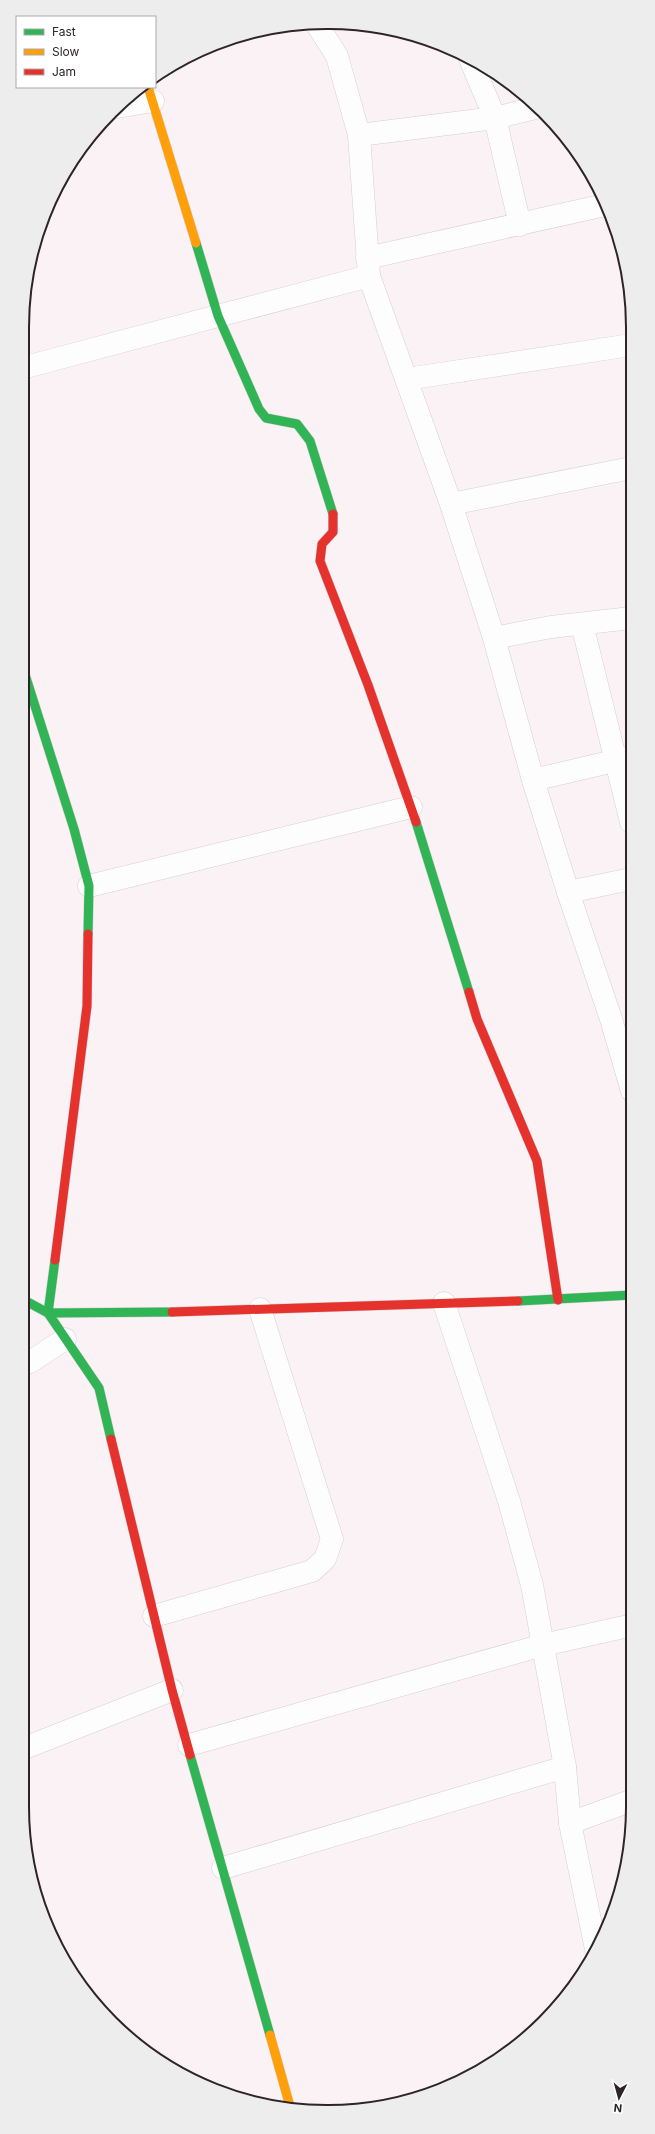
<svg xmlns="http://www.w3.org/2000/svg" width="655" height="2134" viewBox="0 0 655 2134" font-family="Inter,sans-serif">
	<rect width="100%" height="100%" fill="#faf2f4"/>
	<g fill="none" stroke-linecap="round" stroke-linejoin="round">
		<!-- street casing -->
		<g stroke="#d7ced1" stroke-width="23">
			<g id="street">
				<path d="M 316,23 L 337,56 L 359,135 L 369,276 L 451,504 L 494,638 L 533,780 L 568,892 L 611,1019 L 632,1091"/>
				<path d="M 470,59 L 495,118 L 520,225"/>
				<path d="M 117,107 L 153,101"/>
				<path d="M 359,135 L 495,118 L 535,108"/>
				<path d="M 367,258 L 605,205"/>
				<path d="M 22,368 L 369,276"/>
				<path d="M 406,379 L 631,345"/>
				<path d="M 451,504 L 631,468"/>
				<path d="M 582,624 L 631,822"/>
				<path d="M 494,638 L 551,627 L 631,618"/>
				<path d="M 533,780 L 631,757"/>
				<path d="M 89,886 L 411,807"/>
				<path d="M 568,892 L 631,879"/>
				<path d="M 444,1303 L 509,1501 L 532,1585 L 565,1767 L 570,1823 L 596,1949"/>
				<path d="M 22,1364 L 30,1362 L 65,1339"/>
				<path d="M 154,1616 L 312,1571 L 325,1559 L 332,1539 L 260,1309"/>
				<path d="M 189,1745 L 543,1645 L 633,1625"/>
				<path d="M 22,1749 L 172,1690"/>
				<path d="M 570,1823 L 633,1800"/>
				<path d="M 223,1868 L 565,1767"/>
			</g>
		</g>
		<!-- fast casing -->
		<g stroke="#d7ced1" stroke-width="10">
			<g id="fast">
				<path d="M 196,243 L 218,316 L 259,409 L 266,418 L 297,424 L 310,441 L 333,514"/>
				<path d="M 22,665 L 74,829 L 89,886 L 88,934"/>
				<path d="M 416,822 L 469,992"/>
				<path d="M 55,1260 L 48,1313 L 172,1312"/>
				<path d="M 22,1299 L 48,1313 L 99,1388 L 111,1439"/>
				<path d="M 518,1301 L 632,1295"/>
				<path d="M 190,1755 L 270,2035"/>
			</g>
		</g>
		<!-- slow casing -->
		<g stroke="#d7ced1" stroke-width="10">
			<g id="slow">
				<path d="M 148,87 L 196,243"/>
				<path d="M 270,2035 L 291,2110"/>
			</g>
		</g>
		<!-- jam casing -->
		<g stroke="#d7ced1" stroke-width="10">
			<g id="jam">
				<path d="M 333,514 L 333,532 L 322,544 L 320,561 L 368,685 L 416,822"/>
				<path d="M 469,992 L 477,1019 L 537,1161 L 558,1300"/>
				<path d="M 55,1260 L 87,1006 L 88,934"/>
				<path d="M 172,1312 L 518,1301"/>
				<path d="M 111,1439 L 172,1690 L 190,1755"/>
			</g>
		</g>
		<!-- street -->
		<use href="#street" stroke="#fefdfd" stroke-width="22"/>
		<!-- fast -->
		<use href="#fast" stroke="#30b455" stroke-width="9"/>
		<!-- slow -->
		<use href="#slow" stroke="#ff9f0a" stroke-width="9"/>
		<!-- jam -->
		<use href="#jam" stroke="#e5322d" stroke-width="9"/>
	</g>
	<!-- crop -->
	<path d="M0 0H655V2134H0ZM327 29H328A298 298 0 0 1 626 327V1807A298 298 0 0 1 328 2105H327A298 298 0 0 1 29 1807V327A298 298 0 0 1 327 29Z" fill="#eeedee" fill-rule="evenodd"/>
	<path fill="none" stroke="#2e2427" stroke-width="2" d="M327 29H328A298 298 0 0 1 626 327V1807A298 298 0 0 1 328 2105H327A298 298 0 0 1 29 1807V327A298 298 0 0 1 327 29Z"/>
	<!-- legend -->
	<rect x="16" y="16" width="140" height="72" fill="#ffffff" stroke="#aba7a9"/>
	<rect x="24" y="29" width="20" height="6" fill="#30b455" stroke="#aba7a9"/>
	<text x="52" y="36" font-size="12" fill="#2e2427">Fast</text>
	<rect x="24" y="49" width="20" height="6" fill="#ff9f0a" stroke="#aba7a9"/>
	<text x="52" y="56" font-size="12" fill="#2e2427">Slow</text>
	<rect x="24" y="69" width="20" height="6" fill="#e5322d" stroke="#aba7a9"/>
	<text x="52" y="76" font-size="12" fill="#2e2427">Jam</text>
	<!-- north arrow -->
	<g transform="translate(619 2098) rotate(186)" stroke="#ffffff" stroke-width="3" paint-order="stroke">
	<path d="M0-3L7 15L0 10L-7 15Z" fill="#2e2427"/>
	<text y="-6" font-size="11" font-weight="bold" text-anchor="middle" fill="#2e2427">N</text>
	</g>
</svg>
